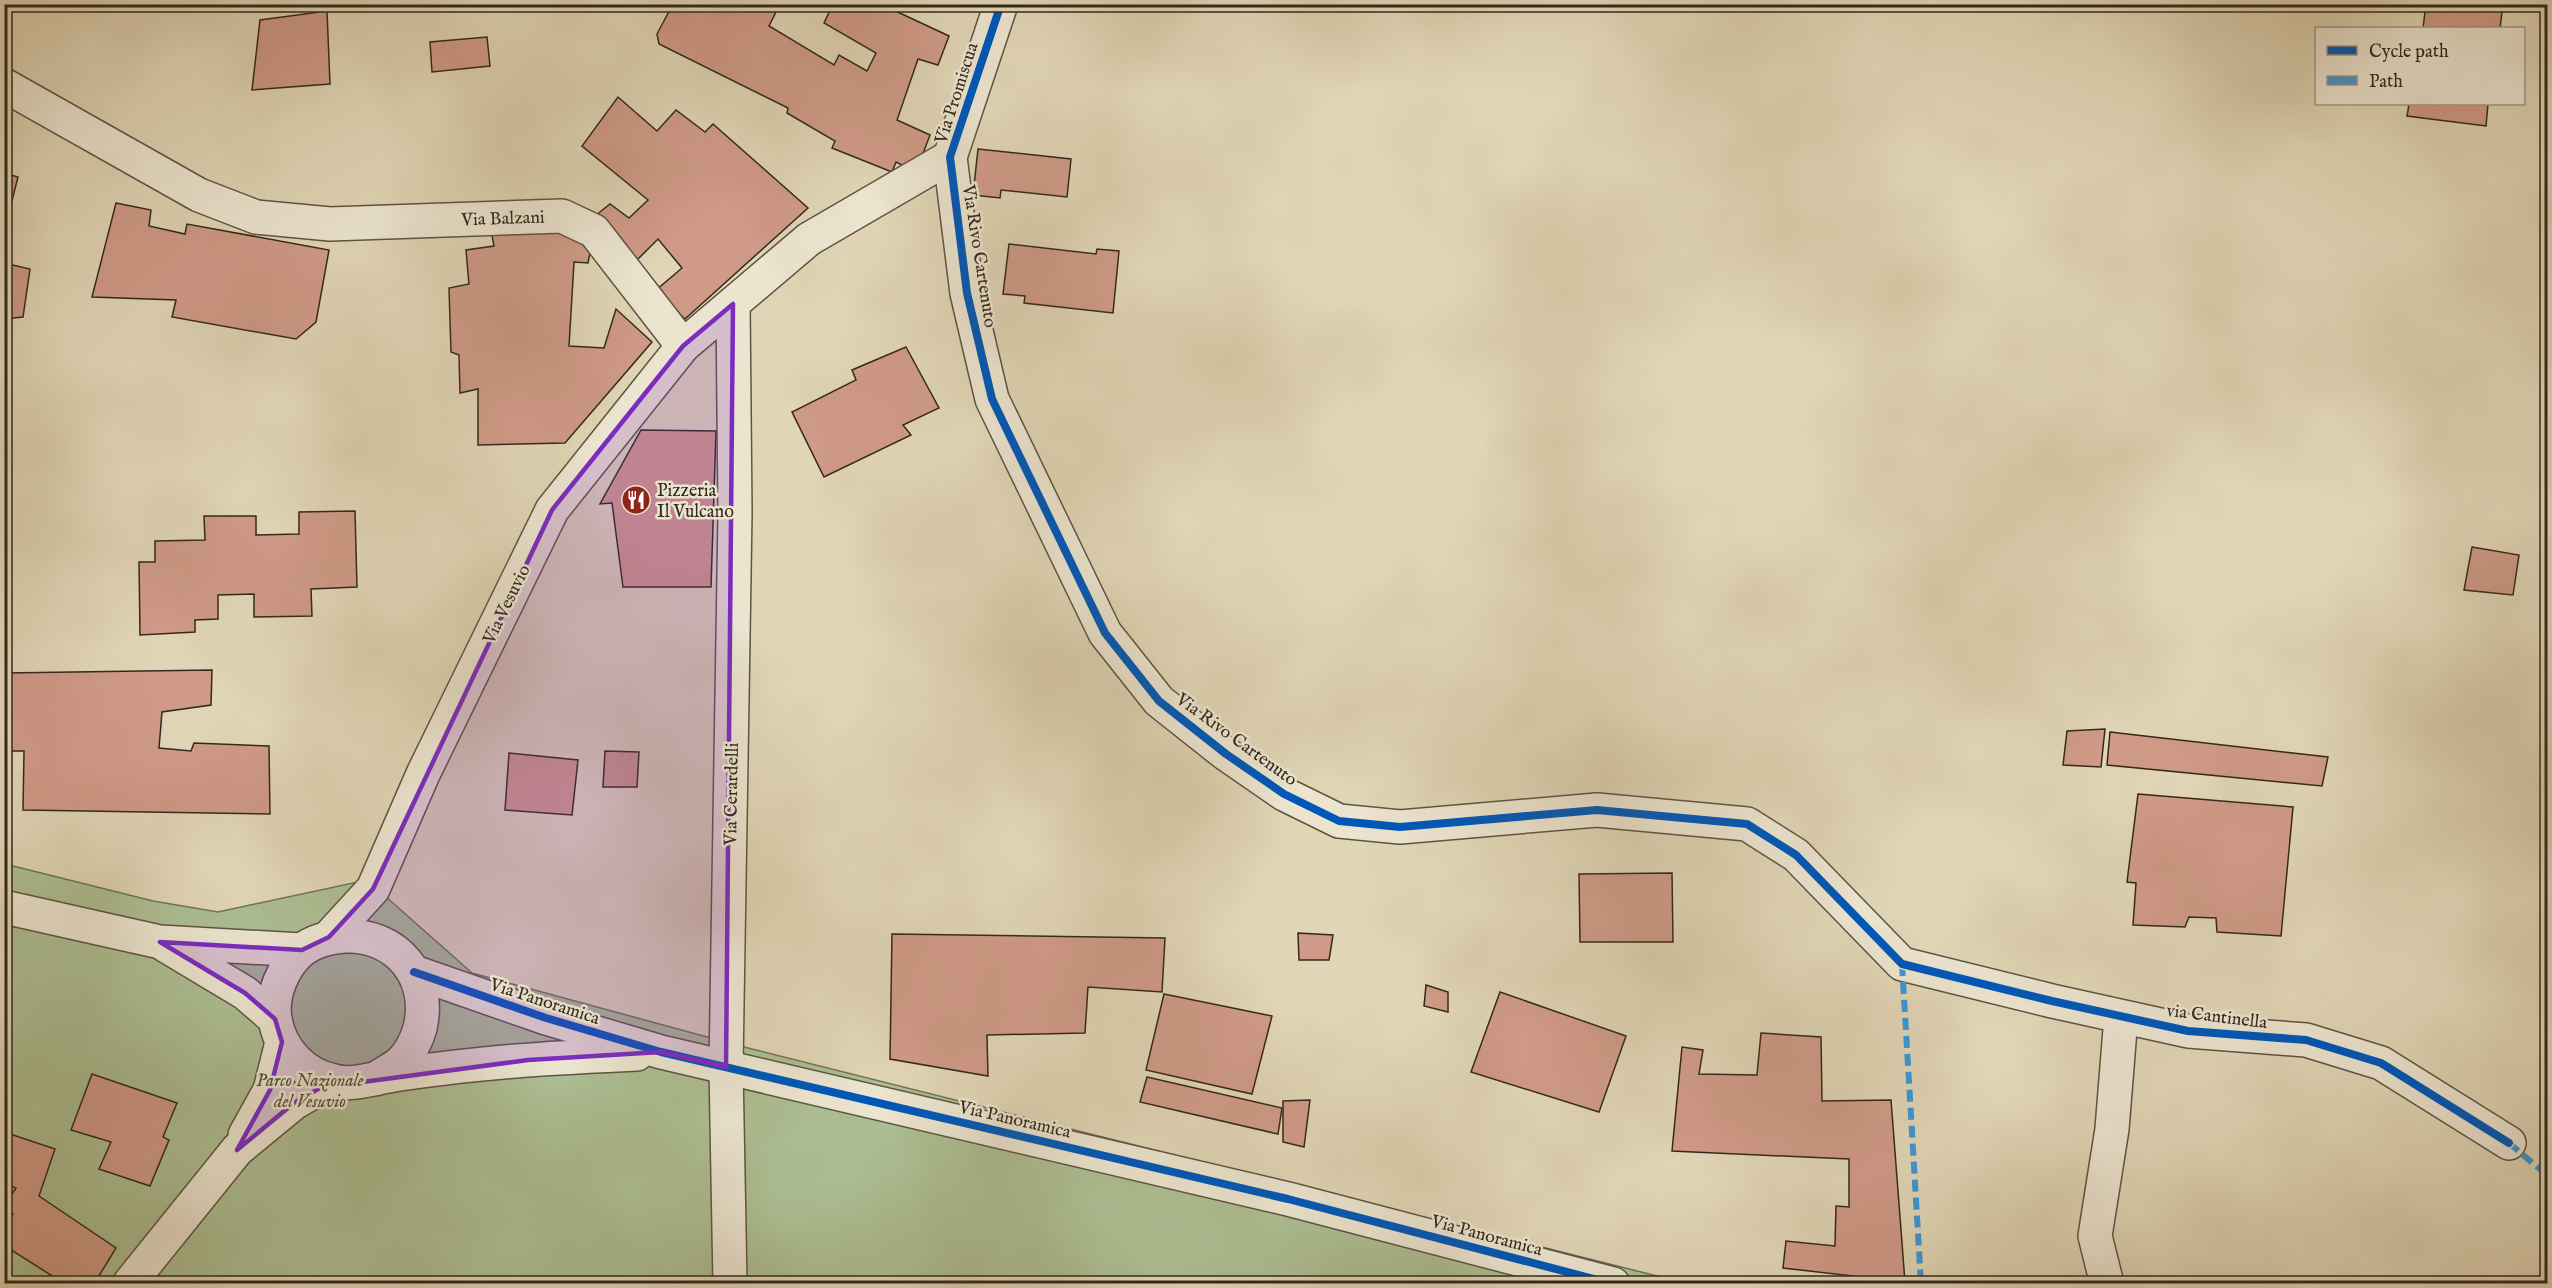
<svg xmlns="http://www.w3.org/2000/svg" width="2552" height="1288" viewBox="0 0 2552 1288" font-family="'IM FELL English',serif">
	<rect width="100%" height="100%" fill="#e0d5b5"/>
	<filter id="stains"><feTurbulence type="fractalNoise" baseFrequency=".00333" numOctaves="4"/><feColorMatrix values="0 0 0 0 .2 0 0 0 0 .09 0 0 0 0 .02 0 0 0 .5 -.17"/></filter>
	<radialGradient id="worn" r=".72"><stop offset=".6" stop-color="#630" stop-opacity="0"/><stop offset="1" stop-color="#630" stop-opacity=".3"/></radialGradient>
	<!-- green -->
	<path fill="#acbe92" stroke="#6f7458" stroke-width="1.5" d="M 5,864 L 153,901 L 218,912 L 367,880 L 472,973 L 744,1047 L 1685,1283 L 5,1284 Z"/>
	<!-- building -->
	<g fill="#cf9a87" stroke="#32291d" stroke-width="1.5">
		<path d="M 673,4 L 780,4 L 769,26 L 834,65 L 839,55 L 867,71 L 876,53 L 824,23 L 833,4 L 890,4 L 889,8 L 949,36 L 938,65 L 918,59 L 897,120 L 930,135 L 916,172 L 896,162 L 892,172 L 832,148 L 835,141 L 787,113 L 788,108 L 659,44 L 657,34 Z"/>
		<path d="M 2426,4 L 2503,4 L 2500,28 L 2423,28 Z"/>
		<path d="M 327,11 L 330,84 L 252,90 L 260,20 Z"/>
		<path d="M 487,37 L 490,66 L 432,72 L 430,42 Z"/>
		<path d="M 618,97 L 657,131 L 676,110 L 705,132 L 713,124 L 808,208 L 685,319 L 655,291 L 682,268 L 658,239 L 634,263 L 595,216 L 610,204 L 629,218 L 648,200 L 582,146 Z"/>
		<path d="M 2409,104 L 2488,104 L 2486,126 L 2407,116 Z"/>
		<path d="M 978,149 L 1071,159 L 1067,197 L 1001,190 L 1000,198 L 973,195 Z"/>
		<path d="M 4,173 L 18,177 L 4,232 Z"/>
		<path d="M 116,203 L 151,210 L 149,226 L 185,234 L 187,224 L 329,250 L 316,322 L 296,339 L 172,317 L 176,300 L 92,297 Z"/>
		<path d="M 557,225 L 592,242 L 588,263 L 574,262 L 569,346 L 604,348 L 616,309 L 652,342 L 565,443 L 478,445 L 478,389 L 460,393 L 459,355 L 451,352 L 449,288 L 469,284 L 466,250 L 494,246 L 491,230 Z"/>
		<path d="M 1009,244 L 1096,254 L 1097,249 L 1119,251 L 1113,313 L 1024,303 L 1025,296 L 1003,294 Z"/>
		<path d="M 4,263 L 30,269 L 23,317 L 4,319 Z"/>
		<path d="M 906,347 L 939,408 L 903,425 L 911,435 L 824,477 L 792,412 L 856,380 L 852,370 Z"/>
		<path d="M 641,430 L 716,431 L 711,587 L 623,587 L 612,503 L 600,504 Z"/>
		<path d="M 355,511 L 357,587 L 311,589 L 312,616 L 254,617 L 254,594 L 218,595 L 218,619 L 195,620 L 195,632 L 140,635 L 139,562 L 155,562 L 155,541 L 205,540 L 204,516 L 256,516 L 256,535 L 299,534 L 299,512 Z"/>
		<path d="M 2472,547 L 2519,555 L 2513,595 L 2464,590 Z"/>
		<path d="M 212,670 L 211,705 L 162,712 L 159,748 L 191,751 L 194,743 L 269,746 L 270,814 L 23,810 L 24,751 L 4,751 L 4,673 Z"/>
		<path d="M 2105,729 L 2101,767 L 2063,765 L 2067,731 Z"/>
		<path d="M 2110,732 L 2328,757 L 2322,786 L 2107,765 Z"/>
		<path d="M 605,751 L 639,752 L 637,787 L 603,787 Z"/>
		<path d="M 509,753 L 578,760 L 572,815 L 505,810 Z"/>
		<path d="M 2138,794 L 2293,807 L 2281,936 L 2217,932 L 2216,918 L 2189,917 L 2185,927 L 2133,925 L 2136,883 L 2127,882 Z"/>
		<path d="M 1672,873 L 1673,942 L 1580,942 L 1579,874 Z"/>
		<path d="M 1298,933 L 1333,935 L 1329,960 L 1299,960 Z"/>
		<path d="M 892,934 L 1165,938 L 1162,992 L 1088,987 L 1085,1033 L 987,1035 L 988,1076 L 890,1059 Z"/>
		<path d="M 1426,985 L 1448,992 L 1448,1012 L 1424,1006 Z"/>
		<path d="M 1500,992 L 1626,1036 L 1599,1112 L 1471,1072 Z"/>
		<path d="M 1164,994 L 1272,1016 L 1252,1094 L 1146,1070 Z"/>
		<path d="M 1761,1033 L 1821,1037 L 1822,1101 L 1891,1100 L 1905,1282 L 1783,1268 L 1786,1241 L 1835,1246 L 1836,1206 L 1849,1207 L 1849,1159 L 1672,1151 L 1682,1047 L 1703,1050 L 1699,1074 L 1757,1075 Z"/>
		<path d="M 92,1074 L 177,1103 L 163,1137 L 169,1140 L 150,1186 L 99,1169 L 111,1142 L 71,1130 Z"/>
		<path d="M 1147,1077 L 1282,1108 L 1278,1134 L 1140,1102 Z"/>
		<path d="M 1310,1100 L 1304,1147 L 1283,1142 L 1283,1101 Z"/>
		<path d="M 4,1132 L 55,1149 L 39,1196 L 116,1248 L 94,1284 L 65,1284 L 5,1246 L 4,1229 L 13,1214 L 5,1204 L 16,1188 L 4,1183 Z"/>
	</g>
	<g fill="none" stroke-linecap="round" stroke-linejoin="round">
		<!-- minor casing -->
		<g stroke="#5e5443" stroke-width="36">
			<g id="minor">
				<path d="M 4,85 L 199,195 L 256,217 L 330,224 L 562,216 L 594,231 L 683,346"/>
				<path d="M 950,157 L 967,293 L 992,399 L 1105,633 L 1159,701 L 1226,754 L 1284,794 L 1339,821 L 1400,827 L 1597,810 L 1747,824 L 1796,855 L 1902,964 L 2052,1001 L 2188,1031 L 2306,1040 L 2381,1063 L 2509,1143"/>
				<path d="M 730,1284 L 726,1067 L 735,513 L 733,304"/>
				<path d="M 2107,1284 L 2095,1236 L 2112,1129 L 2121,1017"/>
			</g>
		</g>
		<!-- tertiary casing -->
		<g stroke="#5e5443" stroke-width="36">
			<g id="tertiary">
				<path d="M 4,907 L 160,942 L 302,950"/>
				<path d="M 329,937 L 373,889 L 423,774 L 552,510 L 683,346 L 809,239 L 950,157 L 1001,4"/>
				<path d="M 165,945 L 245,993 L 275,1019"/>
				<path d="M 414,972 L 546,1018 L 661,1052 L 1288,1199 L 1613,1284"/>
				<path d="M 377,1078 C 384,1073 393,1069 400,1063 C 409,1055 417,1040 420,1028 C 432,977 397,934 344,936 C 330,937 314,941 302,950 C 283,966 271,995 275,1019 C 280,1050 304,1075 334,1081 C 350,1085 364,1081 379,1078 C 401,1073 424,1071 446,1068 C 510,1060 573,1057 637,1054"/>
				<path d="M 245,1135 L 270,1090 L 282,1042"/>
				<path d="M 129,1284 L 237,1150 L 294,1103 L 332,1081"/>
			</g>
		</g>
		<!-- minor -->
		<use href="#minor" stroke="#ebe4cf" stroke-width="33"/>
		<!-- tertiary -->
		<use href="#tertiary" stroke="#ebe4cf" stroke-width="33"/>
		<!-- quiet -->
		<g stroke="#3d96d5" stroke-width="6" stroke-dasharray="12 6" stroke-linecap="butt">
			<path d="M 1902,964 L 1921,1284"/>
			<path d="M 2509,1143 L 2548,1176"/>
		</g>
		<!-- cycleway casing -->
		<g stroke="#ebe4cf" stroke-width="11">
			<g id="cycleway">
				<path d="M 1001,4 L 950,157 L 967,293 L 992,399 L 1105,633 L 1159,701 L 1226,754 L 1284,794 L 1339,821 L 1400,827 L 1597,810 L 1747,824 L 1796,855 L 1902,964 L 2052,1001 L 2188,1031 L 2306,1040 L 2381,1063 L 2509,1143"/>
				<path d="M 414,972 L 546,1018 L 661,1052 L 1288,1199 L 1613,1284"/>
			</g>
		</g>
		<!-- cycleway -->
		<use href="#cycleway" stroke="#0057b8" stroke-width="8"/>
	</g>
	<!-- marked area -->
	<path fill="#7b2cbf" fill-opacity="0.2" stroke="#7b2cbf" stroke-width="4.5" stroke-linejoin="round" d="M 733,304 L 726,1067 L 661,1052 L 528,1060 L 355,1083 L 332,1081 L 294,1103 L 237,1150 L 270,1090 L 282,1042 L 275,1019 L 245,993 L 160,942 L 302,950 L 329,937 L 373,889 L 552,510 L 683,346 Z"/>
	<!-- icons -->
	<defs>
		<g id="restaurant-disc" transform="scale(1.5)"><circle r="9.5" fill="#8f2418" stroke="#ebe4cf"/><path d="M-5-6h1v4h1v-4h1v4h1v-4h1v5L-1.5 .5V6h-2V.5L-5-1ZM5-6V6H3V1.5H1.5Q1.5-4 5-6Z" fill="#fff"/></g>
	</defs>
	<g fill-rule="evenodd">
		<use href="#restaurant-disc" x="636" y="500"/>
	</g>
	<g text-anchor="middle" stroke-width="5" stroke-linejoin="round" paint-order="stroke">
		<!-- street labels -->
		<g font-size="18" fill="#32291d" stroke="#ebe4cf">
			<text transform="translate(956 93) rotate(-72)" y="6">Via Promiscua</text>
			<text transform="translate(503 218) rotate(-2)" y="6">Via Balzani</text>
			<text transform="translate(980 256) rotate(81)" y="6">Via Rivo Cartenuto</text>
			<text transform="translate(506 604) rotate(-64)" y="6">Via Vesuvio</text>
			<text transform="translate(1237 739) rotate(36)" y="6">Via Rivo Cartenuto</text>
			<text transform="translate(731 794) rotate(-89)" y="6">Via Cerardelli</text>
			<text transform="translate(545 1001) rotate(18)" y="6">Via Panoramica</text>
			<text transform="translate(2217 1016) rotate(7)" y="6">via Cantinella</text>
			<text transform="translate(1015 1119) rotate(13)" y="6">Via Panoramica</text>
			<text transform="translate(1487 1235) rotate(15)" y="6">Via Panoramica</text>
		</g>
		<!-- poi labels -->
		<g font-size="18" fill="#32291d" stroke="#ebe4cf" text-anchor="start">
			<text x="657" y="496">Pizzeria<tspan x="657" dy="21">Il Vulcano</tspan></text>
		</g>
		<!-- park labels -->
		<g font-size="18" font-style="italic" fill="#504e3a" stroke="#ebe4cf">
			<text x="310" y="1086">Parco Nazionale<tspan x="310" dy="21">del Vesuvio</tspan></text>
		</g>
	</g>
	<!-- margin -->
	<rect width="2552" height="1288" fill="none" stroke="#e0d5b5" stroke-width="24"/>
	<rect x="6" y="6" width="2540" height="1276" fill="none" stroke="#32291d" stroke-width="3"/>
	<rect x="12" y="12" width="2528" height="1264" fill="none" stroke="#32291d" stroke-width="1.5"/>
	<!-- legend -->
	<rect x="2315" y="27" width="210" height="78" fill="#ebe4cf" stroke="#a19988" stroke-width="1.5"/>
	<rect x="2327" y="46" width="30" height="9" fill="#0057b8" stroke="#a19988" stroke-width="1.5"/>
	<text x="2369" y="57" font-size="18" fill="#32291d">Cycle path</text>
	<rect x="2327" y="76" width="30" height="9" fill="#3d96d5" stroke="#a19988" stroke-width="1.5"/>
	<text x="2369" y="87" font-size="18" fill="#32291d">Path</text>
	<rect width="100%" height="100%" filter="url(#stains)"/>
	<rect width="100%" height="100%" fill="url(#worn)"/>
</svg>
